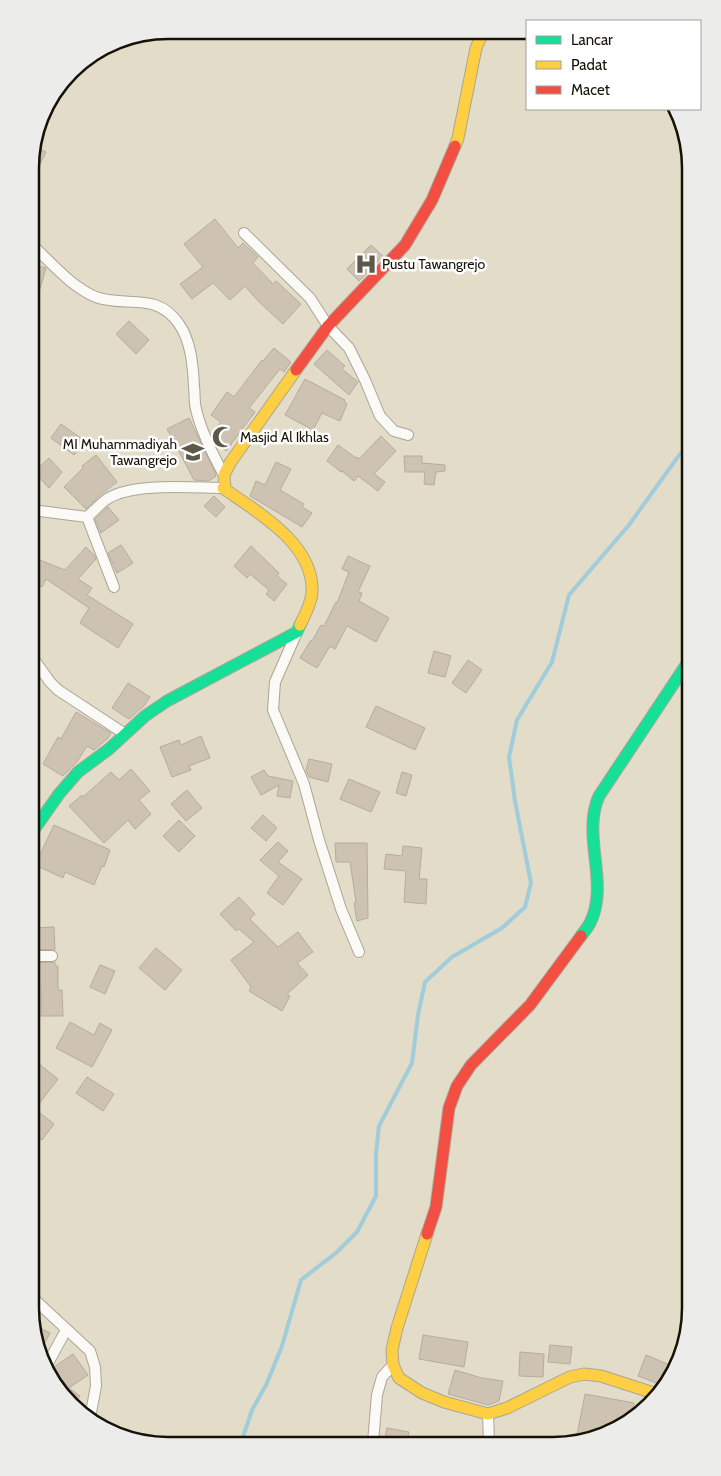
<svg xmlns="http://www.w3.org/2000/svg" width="721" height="1476" viewBox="0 0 721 1476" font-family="Cabin,sans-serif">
	<rect width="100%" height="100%" fill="#e2dcc8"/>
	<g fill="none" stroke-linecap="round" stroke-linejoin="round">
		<!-- stream -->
		<path stroke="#a0ccdb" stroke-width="4" d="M 241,1443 L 252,1410 L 267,1383 L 282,1346 L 301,1280 L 336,1253 L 357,1232 L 376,1196 L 376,1154 L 379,1126 L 412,1063 L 418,1015 L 425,982 L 452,957 L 502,928 L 525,907 L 531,883 L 515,801 L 509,757 L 517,720 L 552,662 L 569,595 L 629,525 L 677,458 L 687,446"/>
	</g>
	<!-- building -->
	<g fill="#cec3b2" stroke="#b4ad9f">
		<path d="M 32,146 L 46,152 L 31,182 L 31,150 Z"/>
		<path d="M 215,219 L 238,248 L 243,243 L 258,257 L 253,263 L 273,284 L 276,281 L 301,304 L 283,324 L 258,301 L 245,286 L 230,300 L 213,283 L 192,299 L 180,284 L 203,267 L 184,244 Z"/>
		<path d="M 371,245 L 383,256 L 359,281 L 347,269 Z"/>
		<path d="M 31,264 L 46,268 L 34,309 L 32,308 Z"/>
		<path d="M 129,321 L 149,340 L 136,354 L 116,334 Z"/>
		<path d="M 274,348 L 291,362 L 284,372 L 280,369 L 249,408 L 255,412 L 226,451 L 215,442 L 211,433 L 221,422 L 211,415 L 227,392 L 234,397 L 262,360 L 263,361 Z"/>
		<path d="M 327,350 L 345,366 L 342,369 L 358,382 L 349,395 L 314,364 Z"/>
		<path d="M 305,379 L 345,400 L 344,402 L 347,404 L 340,421 L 322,413 L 313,430 L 285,415 Z"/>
		<path d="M 189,418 L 216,474 L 215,477 L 208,481 L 194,480 L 167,429 Z"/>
		<path d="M 61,424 L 85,441 L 74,455 L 51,438 Z"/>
		<path d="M 381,436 L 396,451 L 374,474 L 385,482 L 378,491 L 358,476 L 354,481 L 342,471 L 341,472 L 327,461 L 338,445 L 356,458 L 357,457 L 359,459 Z"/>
		<path d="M 96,455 L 117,482 L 100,495 L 86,509 L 64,487 L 83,468 L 82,466 Z"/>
		<path d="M 404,456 L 422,456 L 422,463 L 445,465 L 445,471 L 436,472 L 434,485 L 424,484 L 425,472 L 405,472 Z"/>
		<path d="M 49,458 L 62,472 L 49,488 L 34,472 Z"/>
		<path d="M 276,462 L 291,469 L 280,490 L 304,504 L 302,507 L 312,513 L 302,527 L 250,496 L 256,481 L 265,485 Z"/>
		<path d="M 214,496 L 225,507 L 216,517 L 204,506 Z"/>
		<path d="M 108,507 L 119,520 L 101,533 L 95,519 Z"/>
		<path d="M 121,545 L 133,563 L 117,573 L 108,553 Z"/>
		<path d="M 251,546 L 279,573 L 277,576 L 287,584 L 274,601 L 266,594 L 269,590 L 250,574 L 247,578 L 234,566 Z"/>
		<path d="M 86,547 L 94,555 L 96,559 L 78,579 L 92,588 L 87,595 L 133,624 L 118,648 L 80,623 L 89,608 L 46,579 L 42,587 L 32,583 L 32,557 L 65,570 Z"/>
		<path d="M 348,556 L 370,566 L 358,592 L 362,593 L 359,601 L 389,618 L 376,642 L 347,626 L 335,649 L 330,646 L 317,668 L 300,658 L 311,640 L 312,641 L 321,625 L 324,626 L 336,602 L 337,603 L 349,572 L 342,569 Z"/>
		<path d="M 434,651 L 451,656 L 445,677 L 428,673 Z"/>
		<path d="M 468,660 L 482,670 L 466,693 L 452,683 Z"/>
		<path d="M 128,683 L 150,697 L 144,706 L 129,719 L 112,708 Z"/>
		<path d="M 376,706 L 425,728 L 415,750 L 366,727 Z"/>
		<path d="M 76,712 L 111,733 L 108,738 L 94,750 L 87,746 L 77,762 L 63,776 L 43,764 L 58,737 L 61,739 Z"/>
		<path d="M 201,736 L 210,758 L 189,766 L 191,770 L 172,777 L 160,747 L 179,740 L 181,745 Z"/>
		<path d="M 309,759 L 332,764 L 328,782 L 309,777 L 306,770 Z"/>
		<path d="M 131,769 L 150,791 L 139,800 L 151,814 L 135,829 L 128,820 L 104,843 L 69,806 L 82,795 L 83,797 L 111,772 L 119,780 Z"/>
		<path d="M 264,770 L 268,776 L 293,781 L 290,798 L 277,796 L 279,785 L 261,795 L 251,777 Z"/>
		<path d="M 402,772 L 412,775 L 406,796 L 396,793 Z"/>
		<path d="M 349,779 L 380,792 L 371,812 L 340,799 Z"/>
		<path d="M 187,790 L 202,808 L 186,821 L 171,804 Z"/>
		<path d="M 263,815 L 277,828 L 266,841 L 251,828 Z"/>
		<path d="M 179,820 L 195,836 L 179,852 L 163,836 Z"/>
		<path d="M 54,825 L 110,850 L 104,867 L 102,866 L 94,885 L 65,872 L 63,878 L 35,865 Z"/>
		<path d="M 278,842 L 288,851 L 278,862 L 302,879 L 283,905 L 267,893 L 279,876 L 260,860 Z"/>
		<path d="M 335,843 L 367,843 L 368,918 L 357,921 L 354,903 L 356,902 L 350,862 L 336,862 Z"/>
		<path d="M 403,846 L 422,848 L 419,879 L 427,879 L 426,904 L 404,902 L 406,871 L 384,869 L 386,854 L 402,856 Z"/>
		<path d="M 239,897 L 255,914 L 250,919 L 278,947 L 298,932 L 313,952 L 297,963 L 308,975 L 287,994 L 290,996 L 282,1011 L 249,991 L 251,987 L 231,960 L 254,942 L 239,929 L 236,931 L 220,914 Z"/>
		<path d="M 54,927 L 55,950 L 34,949 L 34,928 Z"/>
		<path d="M 156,948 L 182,970 L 165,990 L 139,968 Z"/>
		<path d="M 55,962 L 55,966 L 58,966 L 58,990 L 62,990 L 63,1016 L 41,1016 L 41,987 L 36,987 L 36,963 Z"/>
		<path d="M 100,965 L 115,971 L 105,994 L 90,987 Z"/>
		<path d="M 70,1022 L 94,1035 L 100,1023 L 112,1030 L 92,1067 L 56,1048 Z"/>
		<path d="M 34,1060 L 58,1079 L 35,1109 L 54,1124 L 42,1140 L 34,1134 Z"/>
		<path d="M 87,1077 L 114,1094 L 103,1111 L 76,1093 Z"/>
		<path d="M 35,1325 L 50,1333 L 40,1352 L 35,1344 Z"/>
		<path d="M 423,1335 L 468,1342 L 464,1367 L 419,1359 Z"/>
		<path d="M 550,1345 L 572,1347 L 570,1364 L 548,1362 Z"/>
		<path d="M 520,1352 L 544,1354 L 543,1377 L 519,1376 Z"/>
		<path d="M 73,1354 L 88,1375 L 69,1388 L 80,1396 L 72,1405 L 51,1371 L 54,1367 Z"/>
		<path d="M 646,1355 L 672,1366 L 664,1386 L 638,1376 Z"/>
		<path d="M 455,1370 L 482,1378 L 503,1381 L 499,1401 L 488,1405 L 448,1394 Z"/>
		<path d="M 585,1394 L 634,1403 L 630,1423 L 595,1439 L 577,1435 Z"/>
		<path d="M 387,1428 L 409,1432 L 407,1442 L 384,1442 Z"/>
	</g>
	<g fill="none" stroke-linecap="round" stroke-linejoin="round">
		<!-- street casing -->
		<g stroke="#aaa696" stroke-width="12">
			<g id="street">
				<path d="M 244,233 L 310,298 L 328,326 L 349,348 L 365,380 L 380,416 L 394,431 L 408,435"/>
				<path d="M 31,244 C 51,262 71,287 96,297 C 127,308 156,291 179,324 C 191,341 193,366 194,386 C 195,394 194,402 196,409 C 201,432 213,455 224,475"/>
				<path d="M 32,510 L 87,517 C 94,511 100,504 107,499 C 133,482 194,488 225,488"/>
				<path d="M 87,517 L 114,587"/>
				<path d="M 297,632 L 275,682 L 273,710 L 304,784 L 319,840 L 341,909 L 359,952"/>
				<path d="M 33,658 L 50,682 L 58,690 L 125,734"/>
				<path d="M 34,956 L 52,956"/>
				<path d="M 35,1300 L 90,1351 L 95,1367 L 96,1386 L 90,1418"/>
				<path d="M 47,1365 L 66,1330"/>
				<path d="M 488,1414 L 489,1442"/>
				<path d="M 373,1442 L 377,1395 L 382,1377 L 393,1365"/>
			</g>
		</g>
		<!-- fast casing -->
		<g stroke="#aaa696" stroke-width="13">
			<g id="fast">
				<path d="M 33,831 L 59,794 L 78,772 L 109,749 L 145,716 L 167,701 L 297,632 L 300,625"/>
				<path d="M 581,936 C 584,932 588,927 590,923 C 610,883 581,836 599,796 L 688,662"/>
			</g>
		</g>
		<!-- slow casing -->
		<g stroke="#aaa696" stroke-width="13">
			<g id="slow">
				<path d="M 455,146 L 458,138 L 476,48 L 483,32"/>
				<path d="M 296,370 L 230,463 L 224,475 L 225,488 L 223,488 C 257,512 315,544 312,593 C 311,604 305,615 300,625"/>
				<path d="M 427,1234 L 397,1328 L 392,1350 L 393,1365 L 399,1378 L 422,1393 L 444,1402 L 488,1414 L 507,1408 L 570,1377 L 584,1374 L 601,1376 L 660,1395"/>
			</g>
		</g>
		<!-- jam casing -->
		<g stroke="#aaa696" stroke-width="13">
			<g id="jam">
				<path d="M 296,370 L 328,326 L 405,245 L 432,200 L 455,146"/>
				<path d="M 427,1234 L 436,1207 L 449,1108 L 457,1086 L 471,1065 L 530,1005 L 581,936"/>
			</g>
		</g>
		<!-- street -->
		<use href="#street" stroke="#fbfaf7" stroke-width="10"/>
		<!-- fast -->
		<use href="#fast" stroke="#16e098" stroke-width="11"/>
		<!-- slow -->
		<use href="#slow" stroke="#ffcf43" stroke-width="11"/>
		<!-- jam -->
		<use href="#jam" stroke="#f24e42" stroke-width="11"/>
	</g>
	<!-- icons -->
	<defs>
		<g id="hospital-bare" transform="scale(1.725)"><path d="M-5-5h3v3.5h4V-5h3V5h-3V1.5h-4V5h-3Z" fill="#5d594a" stroke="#fff" stroke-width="2.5" paint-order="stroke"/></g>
		<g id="mosque-bare" transform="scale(1.725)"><path d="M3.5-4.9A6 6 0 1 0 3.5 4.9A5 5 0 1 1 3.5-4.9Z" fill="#5d594a" stroke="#fff" stroke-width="2.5" paint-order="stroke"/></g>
		<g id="school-bare" transform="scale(1.725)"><path d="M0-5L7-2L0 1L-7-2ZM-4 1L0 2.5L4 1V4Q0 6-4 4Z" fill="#5d594a" stroke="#fff" stroke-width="2.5" paint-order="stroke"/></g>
	</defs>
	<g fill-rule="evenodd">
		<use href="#hospital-bare" x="366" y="264"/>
		<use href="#mosque-bare" x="223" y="437"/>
		<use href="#school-bare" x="193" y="452"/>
	</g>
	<g text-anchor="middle" stroke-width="5" stroke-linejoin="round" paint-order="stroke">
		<!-- poi labels -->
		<g font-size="14" fill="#161206" stroke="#fff" text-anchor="start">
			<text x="382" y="269">Pustu Tawangrejo</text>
			<text x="240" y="442">Masjid Al Ikhlas</text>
			<text x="177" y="449" text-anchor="end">MI Muhammadiyah<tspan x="177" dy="16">Tawangrejo</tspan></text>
		</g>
	</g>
	<!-- crop -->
	<path d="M0 0H721V1476H0ZM168 39H553A129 129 0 0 1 682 168V1308A129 129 0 0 1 553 1437H168A129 129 0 0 1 39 1308V168A129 129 0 0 1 168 39Z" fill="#ececeb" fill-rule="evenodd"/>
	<path fill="none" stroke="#161206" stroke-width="2.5" d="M168 39H553A129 129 0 0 1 682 168V1308A129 129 0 0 1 553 1437H168A129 129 0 0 1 39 1308V168A129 129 0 0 1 168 39Z"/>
	<!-- legend -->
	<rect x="526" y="20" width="175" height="90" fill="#ffffff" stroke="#a2a09b"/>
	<rect x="536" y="36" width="25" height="8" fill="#16e098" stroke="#a2a09b"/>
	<text x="571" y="45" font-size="15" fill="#161206">Lancar</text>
	<rect x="536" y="61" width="25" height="8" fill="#ffcf43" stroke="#a2a09b"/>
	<text x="571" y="70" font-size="15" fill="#161206">Padat</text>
	<rect x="536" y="86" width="25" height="8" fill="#f24e42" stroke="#a2a09b"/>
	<text x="571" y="95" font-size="15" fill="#161206">Macet</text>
</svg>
